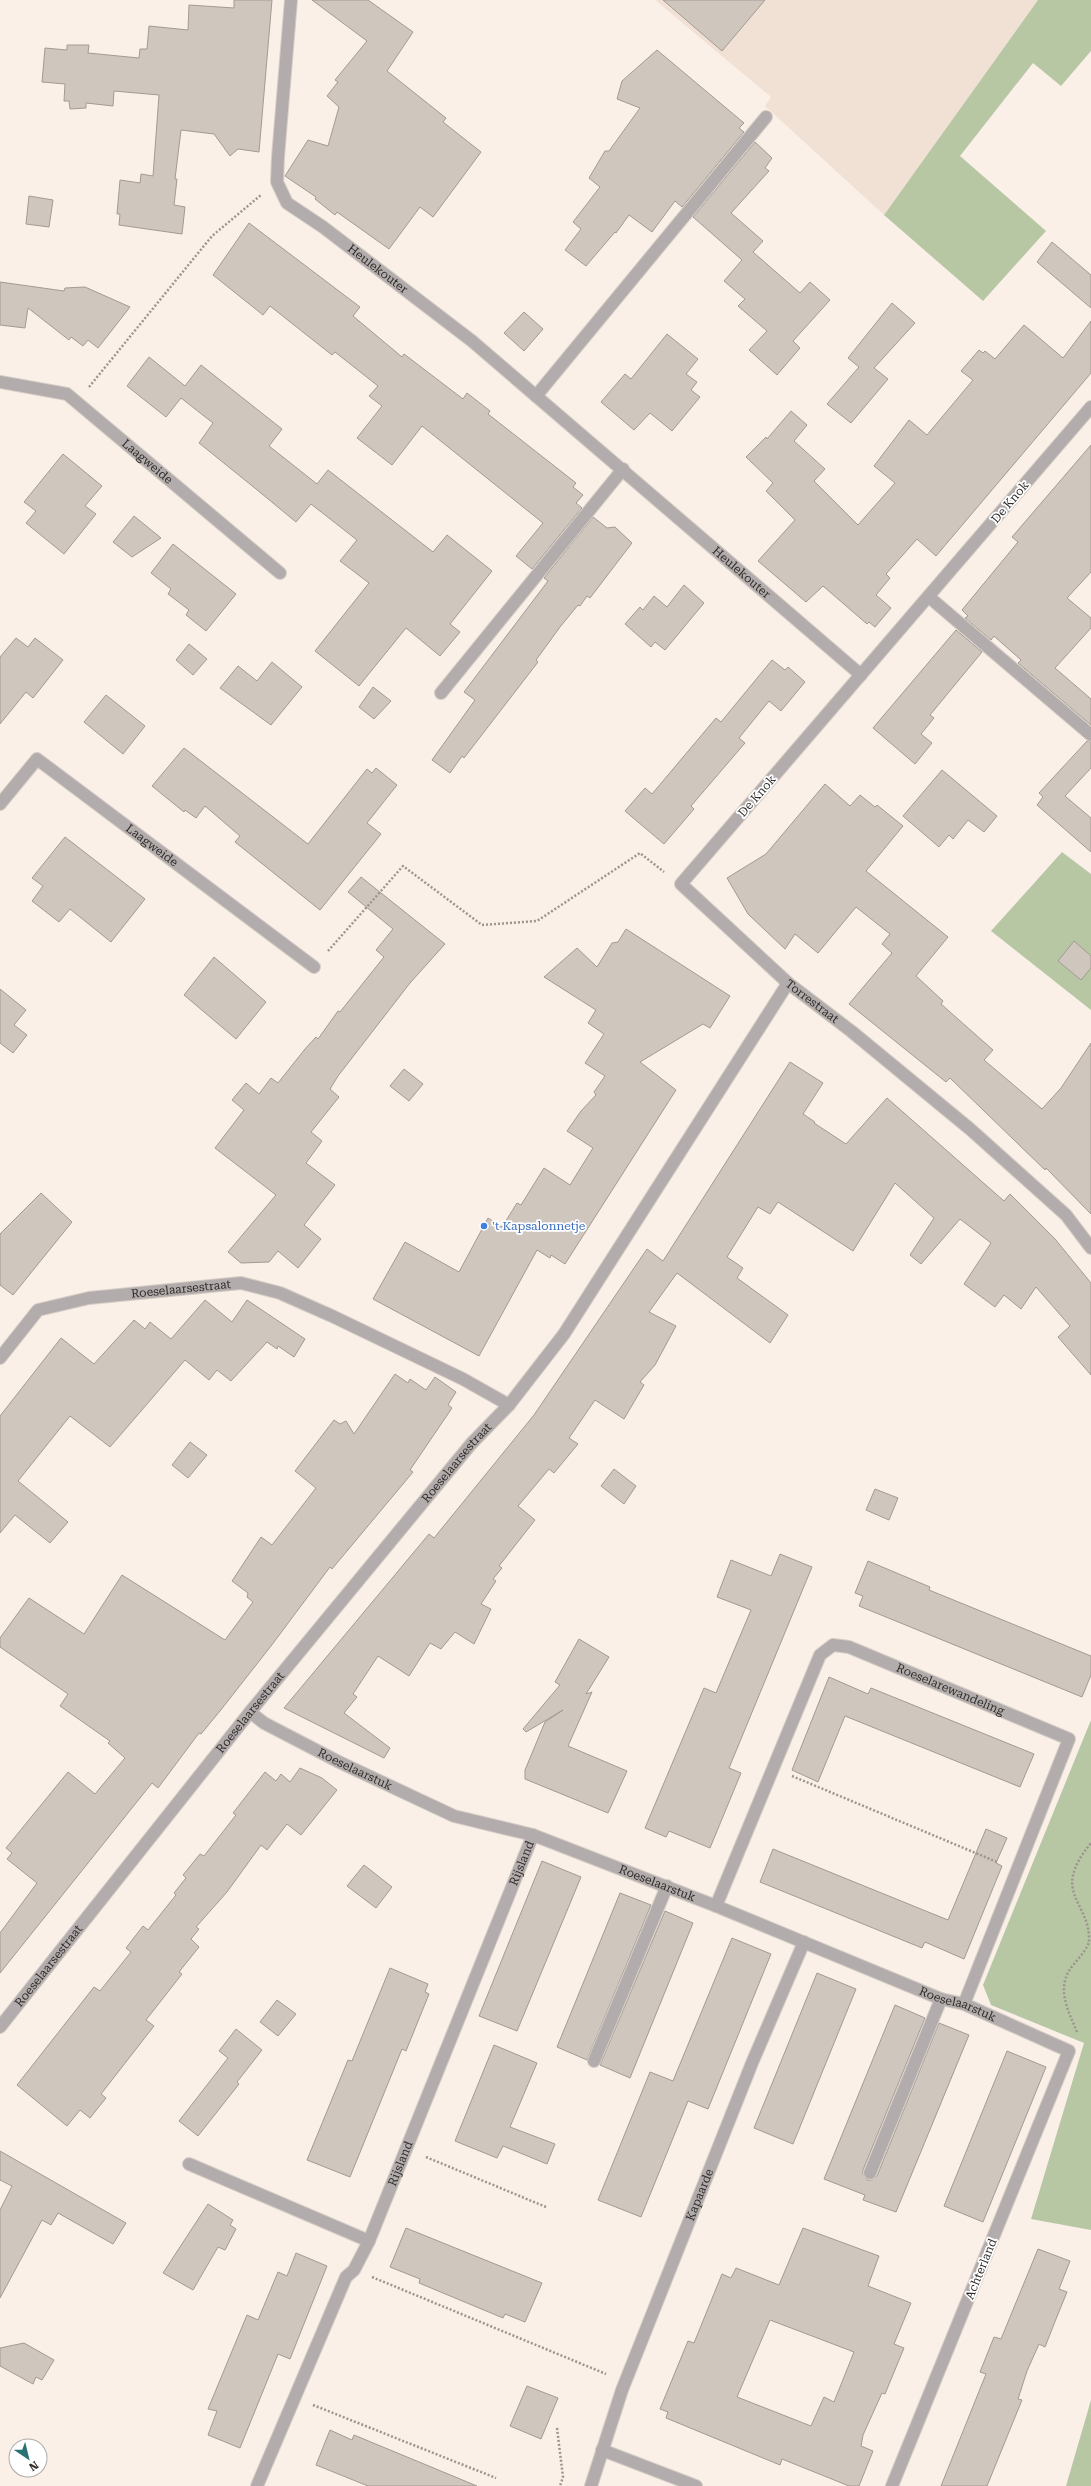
<svg xmlns="http://www.w3.org/2000/svg" width="1091" height="2486" viewBox="0 0 1091 2486" font-family="'Roboto Serif',serif">
	<rect width="100%" height="100%" fill="#faf0e8"/>
	<!-- built -->
	<path fill="#f1e1d5" d="M 655,0 L 1038,0 L 884,215 L 765,106 L 771,97 Z"/>
	<!-- green -->
	<g fill="#b7c7a4">
		<path d="M 1038,0 L 1091,0 L 1091,51 L 1061,86 L 1033,63 L 960,156 L 1046,231 L 983,301 L 884,215 Z"/>
		<path d="M 1062,852 L 1091,874 L 1091,1010 L 991,931 Z"/>
		<path d="M 1091,1720 L 1091,2230 L 1031,2219 L 1084,2043 L 991,2005 L 983,1985 Z"/>
		<path d="M 1091,2400 L 1091,2486 L 1066,2486 Z"/>
	</g>
	<!-- building -->
	<g fill="#cfc6be" stroke="#a39a93" fill-rule="evenodd">
		<path d="M 234,0 L 272,0 L 259,152 L 238,149 L 230,156 L 214,134 L 181,130 L 175,179 L 177,179 L 174,205 L 185,207 L 182,234 L 119,225 L 120,214 L 117,214 L 120,180 L 140,183 L 141,174 L 153,176 L 159,95 L 114,91 L 113,106 L 86,103 L 86,108 L 70,109 L 69,101 L 64,101 L 65,84 L 42,82 L 45,48 L 67,50 L 67,45 L 89,45 L 88,53 L 139,58 L 140,49 L 147,49 L 149,26 L 188,30 L 189,5 L 234,8 Z"/>
		<path d="M 312,0 L 368,0 L 413,32 L 387,71 L 446,118 L 443,122 L 481,152 L 433,217 L 420,207 L 389,249 L 337,212 L 335,215 L 315,199 L 316,197 L 285,176 L 308,140 L 328,146 L 339,107 L 327,96 L 338,82 L 335,80 L 367,41 Z"/>
		<path d="M 663,0 L 765,0 L 722,51 Z"/>
		<path d="M 657,50 L 744,123 L 739,128 L 744,132 L 682,207 L 675,201 L 652,232 L 629,215 L 616,233 L 615,232 L 586,266 L 565,250 L 581,229 L 573,222 L 600,187 L 589,178 L 605,151 L 609,151 L 640,108 L 617,99 L 622,81 Z"/>
		<path d="M 755,142 L 772,158 L 765,168 L 769,171 L 731,213 L 763,241 L 753,252 L 800,293 L 810,282 L 830,300 L 793,341 L 800,348 L 777,375 L 749,350 L 767,331 L 738,306 L 745,299 L 724,281 L 742,260 L 693,217 Z"/>
		<path d="M 29,196 L 53,200 L 49,227 L 26,224 Z"/>
		<path d="M 249,223 L 360,307 L 353,316 L 402,357 L 404,354 L 463,399 L 467,393 L 490,411 L 488,414 L 576,483 L 573,487 L 583,495 L 576,503 L 582,508 L 532,569 L 516,556 L 543,523 L 422,426 L 392,465 L 357,438 L 382,406 L 369,396 L 378,386 L 335,352 L 332,355 L 270,306 L 263,315 L 213,275 Z"/>
		<path d="M 1052,242 L 1091,275 L 1091,308 L 1037,262 Z"/>
		<path d="M 0,282 L 64,291 L 65,288 L 85,287 L 130,307 L 98,348 L 88,340 L 83,346 L 71,337 L 69,340 L 28,308 L 25,328 L 0,325 Z"/>
		<path d="M 892,303 L 915,323 L 874,368 L 888,379 L 851,423 L 827,404 L 859,367 L 848,358 Z"/>
		<path d="M 524,312 L 543,329 L 524,351 L 504,333 Z"/>
		<path d="M 1091,321 L 1091,373 L 936,556 L 917,539 L 886,574 L 890,578 L 876,595 L 891,608 L 875,627 L 869,622 L 867,624 L 823,586 L 806,602 L 758,561 L 795,520 L 766,491 L 773,483 L 746,457 L 766,437 L 767,439 L 791,411 L 807,425 L 794,441 L 825,469 L 814,481 L 858,525 L 895,483 L 874,466 L 909,420 L 927,435 L 973,380 L 961,371 L 979,350 L 983,353 L 985,351 L 995,359 L 1024,325 L 1063,358 Z"/>
		<path d="M 667,334 L 698,359 L 686,374 L 697,382 L 691,390 L 700,397 L 672,431 L 650,413 L 634,430 L 601,402 L 625,374 L 631,379 Z"/>
		<path d="M 149,357 L 185,386 L 201,365 L 282,429 L 269,446 L 317,484 L 328,470 L 433,552 L 447,535 L 492,571 L 450,624 L 460,632 L 440,656 L 406,628 L 359,686 L 315,651 L 369,583 L 340,561 L 357,540 L 311,504 L 296,522 L 256,489 L 199,443 L 213,423 L 181,398 L 166,417 L 127,386 Z"/>
		<path d="M 1091,445 L 1091,572 L 1067,598 L 1091,618 L 1091,628 L 1055,668 L 1091,699 L 1091,725 L 1018,663 L 1021,660 L 994,636 L 991,640 L 965,618 L 968,616 L 962,610 L 1018,542 L 1012,537 Z"/>
		<path d="M 63,454 L 102,486 L 85,506 L 96,514 L 64,554 L 26,523 L 36,511 L 24,502 Z"/>
		<path d="M 134,516 L 161,538 L 132,557 L 113,542 Z"/>
		<path d="M 593,517 L 607,528 L 615,527 L 632,543 L 590,598 L 587,596 L 580,606 L 578,605 L 560,627 L 536,660 L 538,662 L 464,758 L 462,756 L 450,773 L 432,760 L 475,700 L 464,692 L 548,581 L 544,578 Z"/>
		<path d="M 173,544 L 236,594 L 206,631 L 186,615 L 189,610 L 168,594 L 171,589 L 151,573 Z"/>
		<path d="M 684,585 L 704,603 L 665,650 L 655,642 L 651,647 L 625,624 L 640,607 L 643,610 L 654,596 L 667,607 Z"/>
		<path d="M 956,630 L 982,652 L 930,715 L 934,718 L 921,734 L 932,743 L 915,764 L 873,728 Z"/>
		<path d="M 16,638 L 28,647 L 35,638 L 63,660 L 33,698 L 26,692 L 0,724 L 0,657 Z"/>
		<path d="M 189,644 L 207,659 L 193,675 L 176,660 Z"/>
		<path d="M 772,660 L 785,670 L 788,667 L 805,682 L 781,711 L 769,701 L 739,738 L 745,743 L 691,806 L 694,809 L 664,844 L 625,811 L 645,788 L 652,794 L 716,718 L 721,722 Z"/>
		<path d="M 272,662 L 302,687 L 271,725 L 220,688 L 238,666 L 257,681 Z"/>
		<path d="M 373,687 L 391,701 L 374,719 L 359,707 Z"/>
		<path d="M 106,695 L 145,726 L 123,754 L 84,722 Z"/>
		<path d="M 1087,741 L 1091,742 L 1091,768 L 1065,796 L 1091,818 L 1091,852 L 1037,805 L 1043,797 L 1039,793 Z"/>
		<path d="M 184,748 L 308,844 L 367,769 L 372,773 L 376,768 L 397,785 L 367,823 L 381,834 L 320,910 L 235,842 L 240,836 L 205,806 L 196,818 L 185,810 L 184,812 L 152,786 Z"/>
		<path d="M 942,770 L 997,816 L 984,832 L 968,820 L 953,839 L 949,835 L 939,847 L 903,816 Z"/>
		<path d="M 825,784 L 850,806 L 860,795 L 875,807 L 877,805 L 903,826 L 866,871 L 948,937 L 916,976 L 943,1001 L 941,1004 L 993,1050 L 984,1060 L 1042,1109 L 1061,1088 L 1091,1043 L 1091,1214 L 1046,1168 L 1045,1170 L 950,1078 L 946,1082 L 849,1004 L 892,953 L 882,944 L 890,934 L 856,907 L 818,953 L 795,934 L 785,949 L 748,914 L 727,878 L 766,854 Z"/>
		<path d="M 65,837 L 145,899 L 111,942 L 70,909 L 59,922 L 32,901 L 43,886 L 32,878 Z"/>
		<path d="M 361,877 L 445,944 L 410,983 L 338,1076 L 330,1089 L 339,1097 L 311,1132 L 322,1141 L 306,1163 L 335,1185 L 304,1225 L 321,1239 L 298,1268 L 278,1251 L 269,1262 L 241,1263 L 228,1252 L 276,1195 L 215,1148 L 244,1110 L 232,1100 L 246,1083 L 259,1094 L 271,1078 L 278,1083 L 305,1049 L 316,1037 L 318,1039 L 338,1011 L 340,1012 L 384,957 L 376,950 L 393,929 L 348,892 Z"/>
		<path d="M 626,929 L 730,996 L 710,1028 L 703,1024 L 640,1062 L 676,1090 L 565,1264 L 551,1255 L 550,1258 L 537,1250 L 479,1356 L 373,1299 L 405,1242 L 459,1272 L 488,1218 L 502,1227 L 517,1203 L 521,1205 L 544,1168 L 570,1185 L 593,1148 L 567,1131 L 581,1111 L 596,1095 L 594,1092 L 605,1076 L 585,1063 L 604,1034 L 588,1023 L 596,1010 L 544,977 L 577,948 L 597,967 L 612,943 L 618,942 Z"/>
		<path d="M 1074,941 L 1091,956 L 1091,968 L 1081,980 L 1058,961 Z"/>
		<path d="M 214,957 L 266,1002 L 236,1039 L 184,995 Z"/>
		<path d="M 0,989 L 26,1010 L 14,1025 L 27,1035 L 13,1053 L 0,1043 Z"/>
		<path d="M 790,1062 L 823,1083 L 803,1114 L 815,1122 L 814,1123 L 846,1144 L 887,1098 L 1004,1201 L 1010,1194 L 1055,1239 L 1091,1283 L 1091,1375 L 1058,1337 L 1070,1326 L 1036,1287 L 1021,1309 L 1004,1295 L 995,1307 L 964,1284 L 991,1243 L 960,1219 L 921,1264 L 910,1255 L 934,1218 L 895,1183 L 853,1251 L 778,1202 L 770,1214 L 758,1207 L 727,1257 L 743,1268 L 737,1278 L 788,1315 L 770,1343 L 677,1273 L 649,1312 L 676,1326 L 655,1365 L 640,1382 L 644,1385 L 624,1419 L 595,1400 L 569,1438 L 578,1444 L 554,1473 L 549,1469 L 518,1506 L 535,1520 L 499,1566 L 502,1568 L 493,1579 L 496,1581 L 481,1604 L 491,1609 L 474,1644 L 455,1632 L 441,1649 L 430,1643 L 409,1676 L 378,1656 L 353,1694 L 357,1697 L 344,1713 L 390,1748 L 384,1758 L 284,1708 L 429,1534 L 434,1538 L 534,1415 L 647,1249 L 663,1261 Z"/>
		<path d="M 404,1069 L 423,1084 L 409,1101 L 390,1086 Z"/>
		<path d="M 41,1193 L 72,1222 L 13,1295 L 0,1285 L 0,1234 Z"/>
		<path d="M 205,1300 L 232,1322 L 247,1300 L 305,1339 L 294,1357 L 278,1346 L 277,1349 L 267,1342 L 231,1381 L 217,1370 L 209,1380 L 185,1360 L 110,1447 L 70,1416 L 18,1481 L 68,1522 L 50,1543 L 15,1515 L 0,1533 L 0,1416 L 61,1338 L 94,1364 L 134,1320 L 145,1329 L 150,1322 L 171,1339 Z"/>
		<path d="M 395,1374 L 408,1383 L 410,1379 L 426,1390 L 435,1377 L 456,1392 L 448,1405 L 452,1408 L 410,1470 L 413,1472 L 332,1569 L 330,1567 L 271,1646 L 220,1711 L 201,1734 L 199,1733 L 158,1788 L 152,1783 L 0,1973 L 0,1933 L 37,1883 L 7,1859 L 12,1853 L 6,1848 L 68,1772 L 95,1794 L 125,1758 L 108,1743 L 110,1741 L 60,1706 L 68,1694 L 0,1647 L 0,1638 L 29,1598 L 84,1634 L 122,1575 L 225,1640 L 253,1602 L 247,1597 L 248,1593 L 232,1581 L 261,1537 L 272,1545 L 316,1488 L 295,1471 L 334,1420 L 340,1424 L 346,1421 L 354,1434 Z"/>
		<path d="M 190,1442 L 207,1455 L 188,1478 L 172,1465 Z"/>
		<path d="M 614,1469 L 636,1486 L 624,1504 L 601,1486 Z"/>
		<path d="M 875,1489 L 898,1498 L 889,1520 L 866,1510 Z"/>
		<path d="M 780,1554 L 812,1567 L 729,1768 L 741,1773 L 710,1848 L 669,1831 L 666,1837 L 645,1828 L 704,1688 L 716,1693 L 751,1610 L 717,1597 L 731,1560 L 771,1576 Z"/>
		<path d="M 868,1561 L 930,1587 L 929,1590 L 1091,1656 L 1091,1675 L 1082,1697 L 859,1606 L 863,1596 L 855,1593 Z"/>
		<path d="M 579,1639 L 609,1657 L 586,1694 L 592,1692 L 568,1746 L 627,1771 L 608,1813 L 525,1779 L 525,1770 L 545,1722 L 563,1710 L 526,1732 L 523,1729 L 560,1685 L 555,1682 Z"/>
		<path d="M 829,1677 L 868,1694 L 871,1688 L 1034,1754 L 1020,1787 L 845,1716 L 818,1782 L 792,1770 Z"/>
		<path d="M 300,1768 L 322,1778 L 337,1790 L 301,1835 L 287,1824 L 267,1850 L 261,1845 L 227,1892 L 196,1927 L 199,1929 L 191,1939 L 199,1947 L 179,1972 L 182,1974 L 146,2020 L 154,2026 L 101,2094 L 106,2098 L 90,2118 L 80,2110 L 67,2126 L 17,2085 L 94,1987 L 100,1991 L 131,1952 L 126,1948 L 143,1926 L 148,1930 L 176,1895 L 174,1893 L 186,1878 L 183,1875 L 200,1854 L 204,1856 L 236,1815 L 233,1813 L 265,1772 L 276,1781 L 281,1774 L 290,1782 Z"/>
		<path d="M 986,1829 L 1007,1838 L 996,1863 L 1002,1866 L 964,1959 L 925,1942 L 922,1948 L 760,1882 L 773,1849 L 948,1920 Z"/>
		<path d="M 542,1861 L 581,1877 L 517,2031 L 479,2016 Z"/>
		<path d="M 364,1865 L 392,1887 L 376,1908 L 347,1886 Z"/>
		<path d="M 620,1893 L 651,1905 L 587,2060 L 557,2047 Z"/>
		<path d="M 665,1911 L 693,1923 L 630,2078 L 600,2065 Z"/>
		<path d="M 732,1938 L 771,1954 L 708,2109 L 688,2101 L 641,2217 L 598,2200 L 650,2072 L 673,2081 Z"/>
		<path d="M 390,1968 L 428,1984 L 425,1992 L 429,1994 L 406,2051 L 402,2049 L 350,2177 L 307,2160 L 348,2060 L 352,2061 Z"/>
		<path d="M 817,1973 L 856,1989 L 793,2144 L 754,2128 Z"/>
		<path d="M 277,2000 L 296,2014 L 278,2036 L 260,2022 Z"/>
		<path d="M 895,2005 L 925,2018 L 863,2170 L 863,2174 L 867,2180 L 871,2180 L 877,2176 L 939,2023 L 969,2035 L 896,2212 L 863,2200 L 865,2195 L 824,2179 Z"/>
		<path d="M 236,2029 L 262,2050 L 237,2082 L 239,2084 L 198,2136 L 179,2121 L 228,2058 L 219,2051 Z"/>
		<path d="M 494,2045 L 537,2063 L 510,2127 L 555,2144 L 547,2164 L 503,2146 L 497,2158 L 455,2141 Z"/>
		<path d="M 1007,2051 L 1046,2067 L 983,2222 L 944,2206 Z"/>
		<path d="M 0,2151 L 126,2223 L 113,2244 L 58,2213 L 51,2225 L 42,2220 L 0,2298 L 0,2210 L 12,2186 L 0,2180 Z"/>
		<path d="M 208,2204 L 233,2220 L 230,2225 L 236,2229 L 225,2250 L 218,2247 L 193,2290 L 163,2273 Z"/>
		<path d="M 406,2228 L 542,2283 L 525,2322 L 505,2314 L 503,2318 L 419,2283 L 420,2279 L 390,2267 Z"/>
		<path d="M 803,2228 L 879,2256 L 868,2286 L 911,2303 L 894,2344 L 904,2348 L 885,2394 L 882,2393 L 863,2435 L 861,2446 L 873,2451 L 859,2486 L 849,2486 L 782,2459 L 780,2465 L 666,2418 L 668,2412 L 660,2409 L 688,2341 L 694,2343 L 722,2274 L 731,2278 L 736,2268 L 779,2285 ZM 770,2320 L 854,2352 L 834,2402 L 824,2397 L 811,2426 L 737,2397 Z"/>
		<path d="M 1038,2249 L 1070,2261 L 1059,2289 L 1067,2292 L 1056,2319 L 1045,2347 L 1039,2344 L 1027,2371 L 1018,2399 L 1022,2400 L 987,2486 L 941,2486 L 986,2374 L 980,2372 L 994,2337 L 1001,2339 Z"/>
		<path d="M 296,2253 L 327,2266 L 290,2359 L 278,2354 L 240,2448 L 208,2435 L 217,2411 L 208,2409 L 247,2315 L 258,2320 L 278,2272 L 287,2276 Z"/>
		<path d="M 24,2343 L 54,2360 L 42,2380 L 36,2377 L 33,2384 L 0,2366 L 0,2348 Z"/>
		<path d="M 527,2386 L 558,2398 L 541,2439 L 510,2426 Z"/>
		<path d="M 330,2430 L 352,2440 L 354,2435 L 477,2486 L 368,2486 L 316,2465 Z"/>
	</g>
	<g fill="none" stroke-linecap="round" stroke-linejoin="round">
		<!-- lane casing -->
		<g stroke="#d6cdc6" stroke-width="14">
			<g id="lane">
				<path d="M 536,396 L 766,117"/>
				<path d="M 441,693 L 623,469"/>
				<path d="M 594,2061 L 667,1886"/>
				<path d="M 189,2164 L 369,2241"/>
				<path d="M 870,2173 L 941,1999"/>
			</g>
		</g>
		<!-- street casing -->
		<g stroke="#d6cdc6" stroke-width="14">
			<g id="street">
				<path id="s1" d="M 291,0 L 278,157 L 277,182 L 287,203 L 323,227 L 472,341 L 861,675"/>
				<path id="s2" d="M 0,382 L 67,394 L 280,573"/>
				<path id="s3" d="M 1091,407 L 681,884 L 788,983 L 851,1031 L 970,1129 L 1066,1215 L 1091,1248"/>
				<path d="M 929,597 L 1091,735"/>
				<path id="s4" d="M 0,804 L 37,759 L 314,967"/>
				<path id="s5" d="M 0,1358 L 38,1310 L 89,1298 L 241,1283 L 280,1293 L 332,1316 L 463,1379 L 509,1405"/>
				<path id="s6" d="M 250,1712 L 264,1723 L 339,1762 L 454,1816 L 533,1835 L 716,1906 L 941,1999 L 964,2004 L 1069,2051 L 892,2486"/>
				<path id="s7" d="M 716,1906 L 820,1655 L 833,1645 L 849,1647 L 1069,1739 L 964,2004"/>
				<path id="s8" d="M 0,2027 L 250,1712 L 471,1444 L 509,1405 L 564,1334 L 788,983"/>
				<path d="M 602,2450 L 696,2486"/>
				<path id="s9" d="M 257,2486 L 346,2277 L 354,2270 L 369,2241 L 533,1835"/>
				<path id="s10" d="M 591,2486 L 622,2390 L 649,2322 L 752,2063 L 804,1942"/>
			</g>
		</g>
		<!-- path -->
		<g stroke="#9c948f" stroke-width="2.5" stroke-dasharray="2 2" stroke-linecap="butt">
			<path d="M 89,387 L 212,236 L 261,195"/>
			<path d="M 328,951 L 403,866 L 482,925 L 537,921 L 640,853 L 664,872"/>
			<path d="M 792,1776 L 997,1862"/>
			<path d="M 1077,2032 C 1067,2008 1055,1986 1074,1964 C 1079,1958 1087,1949 1089,1942 C 1091,1901 1049,1894 1091,1843"/>
			<path d="M 426,2157 L 546,2207"/>
			<path d="M 372,2277 L 606,2374"/>
			<path d="M 313,2405 L 496,2478"/>
			<path d="M 557,2428 L 563,2477 L 560,2486"/>
		</g>
		<!-- lane -->
		<use href="#lane" stroke="#b2adac" stroke-width="12"/>
		<!-- street -->
		<use href="#street" stroke="#b2adac" stroke-width="12"/>
	</g>
	<!-- markers -->
	<circle fill="#3f7fe0" stroke="#fff" stroke-width="1.5" cx="484" cy="1226" r="4"/>
	<g text-anchor="middle" stroke-width="3.5" stroke-linejoin="round" paint-order="stroke">
		<!-- street labels -->
		<g font-size="12" fill="#312d2a" stroke="#fff">
			<text dy="4" stroke="none"><textPath href="#s1" startOffset="318">Heulekouter</textPath></text>
			<text dy="4" stroke="none"><textPath href="#s2" startOffset="173">Laagweide</textPath></text>
			<text transform="translate(1010 502) rotate(-50)" y="4">De Knok</text>
			<text dy="4" stroke="none"><textPath href="#s1" startOffset="792">Heulekouter</textPath></text>
			<text transform="translate(757 796) rotate(-49)" y="4">De Knok</text>
			<text dy="4" stroke="none"><textPath href="#s4" startOffset="202">Laagweide</textPath></text>
			<text dy="4" stroke="none"><textPath href="#s3" startOffset="805">Torrestraat</textPath></text>
			<text dy="4" stroke="none"><textPath href="#s5" startOffset="206">Roeselaarsestraat</textPath></text>
			<text dy="4" stroke="none"><textPath href="#s8" startOffset="726">Roeselaarsestraat</textPath></text>
			<text dy="4" stroke="none"><textPath href="#s7" startOffset="414">Roeselarewandeling</textPath></text>
			<text dy="4" stroke="none"><textPath href="#s8" startOffset="402">Roeselaarsestraat</textPath></text>
			<text dy="4" stroke="none"><textPath href="#s6" startOffset="120">Roeselaarstuk</textPath></text>
			<text dy="4" stroke="none"><textPath href="#s9" startOffset="678">Rijsland</textPath></text>
			<text dy="4" stroke="none"><textPath href="#s6" startOffset="444">Roeselaarstuk</textPath></text>
			<text dy="4" stroke="none"><textPath href="#s8" startOffset="78">Roeselaarsestraat</textPath></text>
			<text dy="4" stroke="none"><textPath href="#s6" startOffset="768">Roeselaarstuk</textPath></text>
			<text dy="4" stroke="none"><textPath href="#s9" startOffset="354">Rijsland</textPath></text>
			<text dy="4" stroke="none"><textPath href="#s10" startOffset="311">Kapaarde</textPath></text>
			<text transform="translate(981 2269) rotate(-68)" y="4">Achterland</text>
		</g>
		<!-- shop labels -->
		<g font-size="12" fill="#366cbe" stroke="#fff" text-anchor="start">
			<text x="492" y="1230">'t Kapsalonnetje</text>
		</g>
	</g>
	<!-- north arrow -->
	<g transform="translate(28 2458) rotate(145)"><circle r="19" fill="#ffffff" stroke="#adabaa"/>
	<path d="M0-3L7 15L0 10L-7 15Z" fill="#287273"/>
	<text y="-6" font-size="11" font-weight="bold" text-anchor="middle" fill="#312d2a">N</text>
	</g>
</svg>
